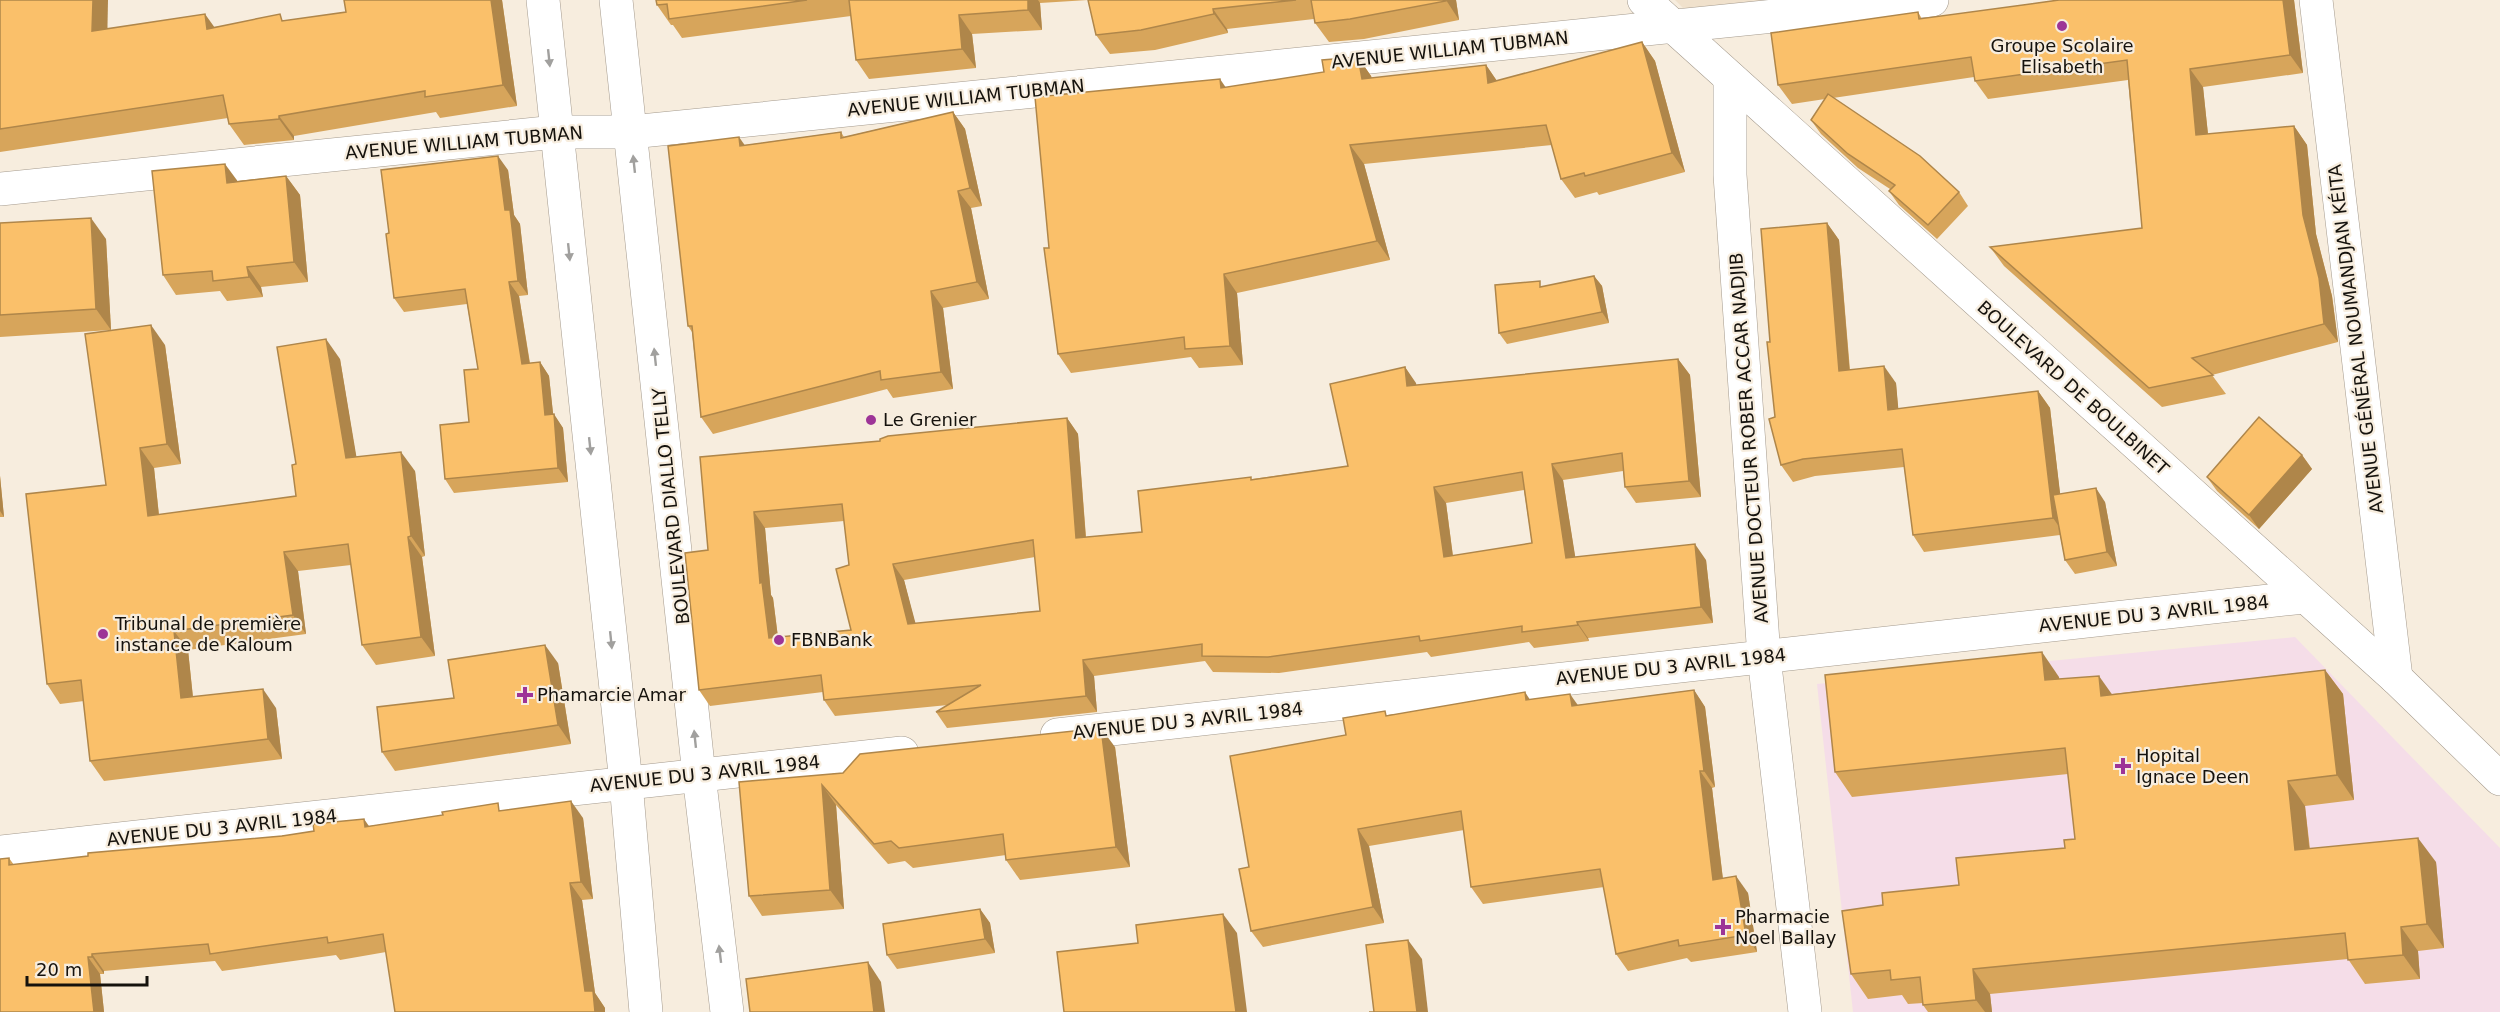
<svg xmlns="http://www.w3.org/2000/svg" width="2500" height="1012" viewBox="0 0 2500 1012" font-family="'DejaVu Sans',sans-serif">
	<rect width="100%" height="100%" fill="#f7edde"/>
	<!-- built -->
	<path fill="#f0e1cc" d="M 1675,0 L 1851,0 L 1692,17 Z"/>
	<!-- medical -->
	<path fill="#f5dde8" d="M 2295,637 L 2500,848 L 2500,1012 L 1853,1012 L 1817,684 Z"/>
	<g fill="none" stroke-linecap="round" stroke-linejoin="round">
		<!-- minor casing -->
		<g stroke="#a49a8d" stroke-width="34">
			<g id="minor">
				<path d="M 1730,78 L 1730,175 L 1764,657 L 1805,1012"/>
				<path d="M 0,189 L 556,132 L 631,132 L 1932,0"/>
				<path d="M 1057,735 L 2304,597"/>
				<path d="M 0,852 L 902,753"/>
			</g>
		</g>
		<!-- tertiary casing -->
		<g stroke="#a49a8d" stroke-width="34">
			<g id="tertiary">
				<path d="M 543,0 L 626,783 L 646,1012"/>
				<path d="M 616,0 L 699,775 L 727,1012"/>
			</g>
		</g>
		<!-- secondary casing -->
		<g stroke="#a49a8d" stroke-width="34">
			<g id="secondary">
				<path d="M 1644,0 L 2396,678 L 2500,779"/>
				<path d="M 2316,0 L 2396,678"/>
			</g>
		</g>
		<!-- minor -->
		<use href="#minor" stroke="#fff" stroke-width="33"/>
		<!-- tertiary -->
		<use href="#tertiary" stroke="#fff" stroke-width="33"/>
		<!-- secondary -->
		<use href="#secondary" stroke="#fff" stroke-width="33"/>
	</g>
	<!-- wall -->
	<g fill="#d7a55b" fill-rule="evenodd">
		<path d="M 0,0 L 108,28 L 214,27 L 285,21 L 346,12 L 344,0 L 502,0 L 517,106 L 440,118 L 436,112 L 294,136 L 294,140 L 244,145 L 229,124 L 228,118 L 0,152 Z"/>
		<path d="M 656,0 L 1456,0 L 1459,20 L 1364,39 L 1329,42 L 1315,23 L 1314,19 L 1227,29 L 1228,33 L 1155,50 L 1110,54 L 1096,35 L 1088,0 L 1040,3 L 1042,30 L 972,34 L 976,68 L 869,79 L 856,60 L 851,16 L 682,38 L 673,25 L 671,25 L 657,5 Z"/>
		<path d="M 2059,0 L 2294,0 L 2303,73 L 2203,87 L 2208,134 L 2294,126 L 2307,145 L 2316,234 L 2332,296 L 2338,342 L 2212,375 L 2226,394 L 2162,407 L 2004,266 L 1990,247 L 2142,228 L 2128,80 L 1988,99 L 1975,81 L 1974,77 L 1833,98 L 1959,192 L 1968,206 L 1937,239 L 1899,205 L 1889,191 L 1890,189 L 1858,168 L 1821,134 L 1811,120 L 1825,99 L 1792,104 L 1778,85 L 1918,12 L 1922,19 Z"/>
		<path d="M 1642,42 L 1655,61 L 1685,172 L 1599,195 L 1597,192 L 1575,198 L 1561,179 L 1552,145 L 1364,164 L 1390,260 L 1237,293 L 1243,365 L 1199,368 L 1191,357 L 1071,373 L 1058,354 L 1049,248 L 1226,88 L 1324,72 L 1358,57 L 1371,76 L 1372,78 L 1486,65 L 1497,81 Z"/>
		<path d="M 953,112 L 965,129 L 982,206 L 971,208 L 989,299 L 943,308 L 953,389 L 893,398 L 887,389 L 713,434 L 701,417 L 692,332 L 688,326 L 745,145 L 841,132 L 844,137 Z"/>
		<path d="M 508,170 L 514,215 L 520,224 L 528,295 L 519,296 L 530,363 L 540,362 L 549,376 L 553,414 L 563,428 L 568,482 L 454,493 L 445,479 L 469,422 L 478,369 L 467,304 L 404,312 L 394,298 L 389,233 Z"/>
		<path d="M 286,176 L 300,195 L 308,282 L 261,287 L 263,297 L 227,301 L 220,291 L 176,295 L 163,275 L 237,181 Z"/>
		<path d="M 0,223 L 106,239 L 111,330 L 0,337 Z"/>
		<path d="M 1827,223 L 1839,240 L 1850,370 L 1896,383 L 1898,409 L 2038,391 L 2050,408 L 2060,494 L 2105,502 L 2117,566 L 2075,574 L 2065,560 L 2060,535 L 1924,552 L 1913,535 L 1904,467 L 1815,476 L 1793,482 L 1781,465 L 1770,342 Z"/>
		<path d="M 1594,276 L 1602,286 L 1609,323 L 1507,344 L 1499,333 L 1544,287 Z"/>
		<path d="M 165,345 L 181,464 L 154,468 L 159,515 L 296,496 L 296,464 L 340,359 L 356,457 L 415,471 L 425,556 L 422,557 L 435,656 L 376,665 L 362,645 L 351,565 L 298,571 L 306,634 L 188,650 L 193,697 L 276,708 L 282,759 L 104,781 L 90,761 L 84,701 L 60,704 L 47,684 Z"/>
		<path d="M 1678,359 L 1690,375 L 1701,497 L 1636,503 L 1625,487 L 1623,471 L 1563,480 L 1575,557 L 1706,560 L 1713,623 L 1588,638 L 1589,641 L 1534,648 L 1529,642 L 1431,657 L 1427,652 L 1279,673 L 1213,672 L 1205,661 L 1094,676 L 1097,712 L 947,728 L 936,712 L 948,705 L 835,716 L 824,700 L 823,692 L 710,706 L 699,690 L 708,550 L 700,457 L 880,441 L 1067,418 L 1078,434 L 1086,537 L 1142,532 L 1252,479 L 1348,466 L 1405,367 L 1416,385 ZM 1524,490 L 1532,543 L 1453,556 L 1446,503 ZM 844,521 L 849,565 L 851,630 L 778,637 L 773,598 L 771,595 L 765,528 ZM 1035,557 L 1040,611 L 915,624 L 904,580 Z"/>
		<path d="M 2302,455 L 2312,469 L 2259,529 L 2217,491 L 2207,477 Z"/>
		<path d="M 0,476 L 4,517 L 0,517 Z"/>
		<path d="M 558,663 L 571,744 L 395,771 L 382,752 L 454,698 Z"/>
		<path d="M 2325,670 L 2343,694 L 2354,800 L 2305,806 L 2310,849 L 2436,862 L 2444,948 L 2418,951 L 2420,979 L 2365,984 L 2348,959 L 1990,994 L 1992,1012 L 1928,1012 L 1923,1005 L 1923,1003 L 1908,1004 L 1902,995 L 1868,999 L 1851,974 L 1883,905 L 1959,885 L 2065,848 L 2075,839 L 2068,774 L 1852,797 L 1835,772 L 2059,677 L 2059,679 L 2112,694 Z"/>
		<path d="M 1694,690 L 1705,707 L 1715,787 L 1712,788 L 1723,879 L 1748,893 L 1757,952 L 1691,962 L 1687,958 L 1628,971 L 1616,954 L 1604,887 L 1483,904 L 1471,887 L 1464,830 L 1369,846 L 1384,923 L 1263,947 L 1251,931 L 1249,867 L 1346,735 L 1388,715 L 1530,700 L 1578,705 Z"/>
		<path d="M 1115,747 L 1130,867 L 1020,880 L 1006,860 L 1006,855 L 913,868 L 905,861 L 888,864 L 836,805 L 844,909 L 762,916 L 749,896 L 739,782 L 843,773 Z"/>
		<path d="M 503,810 L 583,818 L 593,899 L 582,900 L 595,993 L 605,1008 L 386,952 L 340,960 L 336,955 L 222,971 L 215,961 L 104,971 L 104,974 L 100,974 L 104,1012 L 0,1012 L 9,858 L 14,865 L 369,826 Z"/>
		<path d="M 980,909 L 990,923 L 995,953 L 897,969 L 887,955 Z"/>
	</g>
	<!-- shaded-wall -->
	<g fill="#af864a">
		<path d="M 93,0 L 108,0 L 107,51 L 92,31 Z"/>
		<path d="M 491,0 L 502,0 L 517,106 L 503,85 Z"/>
		<path d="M 1028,0 L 1038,0 L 1040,3 L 1042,30 L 1028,10 Z"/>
		<path d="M 1446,0 L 1456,0 L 1459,20 Z"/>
		<path d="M 2283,0 L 2294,0 L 2303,73 L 2290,55 Z"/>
		<path d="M 1213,9 L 1227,29 L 1228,33 L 1214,14 Z"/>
		<path d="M 205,14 L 220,35 L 207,29 Z"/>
		<path d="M 959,15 L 972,34 L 976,68 L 962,49 Z"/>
		<path d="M 1642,42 L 1655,61 L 1685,172 L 1672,153 Z"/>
		<path d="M 1358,57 L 1371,76 L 1376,98 L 1362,79 Z"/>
		<path d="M 1486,65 L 1499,84 L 1488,83 Z"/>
		<path d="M 2190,69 L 2203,87 L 2210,154 L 2196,135 Z"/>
		<path d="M 1220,79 L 1233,98 L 1221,88 Z"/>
		<path d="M 953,112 L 965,129 L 982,206 L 970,188 Z"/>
		<path d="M 279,116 L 294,136 L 294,140 L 279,119 Z"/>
		<path d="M 2294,126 L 2307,145 L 2316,234 L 2332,296 L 2338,342 L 2324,324 L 2303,215 Z"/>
		<path d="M 739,137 L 751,154 L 740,146 Z"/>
		<path d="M 1350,145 L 1364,164 L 1390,260 L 1377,241 Z"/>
		<path d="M 498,156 L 508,170 L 514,215 L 520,224 L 528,295 L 518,281 L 505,210 Z"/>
		<path d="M 225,164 L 239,183 L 227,183 Z"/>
		<path d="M 286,176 L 300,195 L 308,282 L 294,262 Z"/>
		<path d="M 958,191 L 971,208 L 989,299 L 977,282 Z"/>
		<path d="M 91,218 L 106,239 L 111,330 L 96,309 Z"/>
		<path d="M 1827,223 L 1839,240 L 1851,388 L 1839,371 Z"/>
		<path d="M 247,267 L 261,287 L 263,297 L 249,277 Z"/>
		<path d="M 1224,274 L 1237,293 L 1243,365 L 1230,346 Z"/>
		<path d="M 1594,276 L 1602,286 L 1609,323 L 1602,312 Z"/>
		<path d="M 509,282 L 519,296 L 532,378 L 522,364 Z"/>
		<path d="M 931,291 L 943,308 L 953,389 L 941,372 Z"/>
		<path d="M 151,325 L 165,345 L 181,464 L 167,444 Z"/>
		<path d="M 326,339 L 340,359 L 360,478 L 346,458 Z"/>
		<path d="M 1678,359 L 1690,375 L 1701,497 L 1689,481 Z"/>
		<path d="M 540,362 L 549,376 L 554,422 L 554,414 L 563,428 L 568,482 L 558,468 L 545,415 Z"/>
		<path d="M 1884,366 L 1896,383 L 1900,427 L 1888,410 Z"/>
		<path d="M 1405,367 L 1416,383 L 1419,402 L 1407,386 Z"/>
		<path d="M 2038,391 L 2050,408 L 2065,535 L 2053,518 Z"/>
		<path d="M 1067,418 L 1078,434 L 1087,554 L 1076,538 Z"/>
		<path d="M 140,448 L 154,468 L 161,536 L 148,516 Z"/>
		<path d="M 401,452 L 415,471 L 425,556 L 411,536 Z"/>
		<path d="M 2302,455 L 2312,469 L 2259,529 L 2249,515 Z"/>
		<path d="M 1552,464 L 1563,480 L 1578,574 L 1566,558 Z"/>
		<path d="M 0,476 L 4,517 L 0,511 Z"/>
		<path d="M 1434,487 L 1446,503 L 1455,573 L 1444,557 Z"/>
		<path d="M 2096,488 L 2105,502 L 2117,566 L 2107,552 Z"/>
		<path d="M 754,512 L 765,528 L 771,595 L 773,598 L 780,654 L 769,638 L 760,583 Z"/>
		<path d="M 408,537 L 422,557 L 435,656 L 421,637 Z"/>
		<path d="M 1695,544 L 1706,560 L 1713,623 L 1701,607 Z"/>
		<path d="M 284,552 L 298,571 L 306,634 L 293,615 Z"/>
		<path d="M 893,564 L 904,580 L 920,640 L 908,624 Z"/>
		<path d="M 1577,622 L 1588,638 L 1589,641 L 1578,625 Z"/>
		<path d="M 174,631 L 188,650 L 195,718 L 181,698 Z"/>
		<path d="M 545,645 L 558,663 L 571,744 L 558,725 Z"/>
		<path d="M 2042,652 L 2059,677 L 2062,705 L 2045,680 Z"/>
		<path d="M 1083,660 L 1094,676 L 1097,712 L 1086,696 Z"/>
		<path d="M 2325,670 L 2343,694 L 2354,800 L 2337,775 Z"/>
		<path d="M 2099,676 L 2116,700 L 2101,696 Z"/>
		<path d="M 263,689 L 276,708 L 282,759 L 268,739 Z"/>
		<path d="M 1694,690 L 1705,707 L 1715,787 L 1704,771 Z"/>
		<path d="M 1525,692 L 1536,709 L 1526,700 Z"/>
		<path d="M 1570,694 L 1582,711 L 1572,706 Z"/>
		<path d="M 1101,728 L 1115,747 L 1130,867 L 1116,847 Z"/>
		<path d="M 1700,771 L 1712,788 L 1725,897 L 1713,880 Z"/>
		<path d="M 2288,781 L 2305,806 L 2312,875 L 2295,850 Z"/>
		<path d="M 822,785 L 836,805 L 844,909 L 830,890 Z"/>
		<path d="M 571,801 L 583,818 L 593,899 L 581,882 Z"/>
		<path d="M 364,819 L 376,836 L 365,827 Z"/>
		<path d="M 1358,829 L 1369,846 L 1384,923 L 1373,907 Z"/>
		<path d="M 2418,838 L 2436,862 L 2444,948 L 2427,924 Z"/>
		<path d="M 1736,876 L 1748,893 L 1757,952 L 1746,935 Z"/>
		<path d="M 570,883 L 582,900 L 595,993 L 605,1008 L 605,1012 L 595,1012 L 585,991 Z"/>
		<path d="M 980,909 L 990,923 L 995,953 L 985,939 Z"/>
		<path d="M 1223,914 L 1237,933 L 1247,1012 L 1236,1012 Z"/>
		<path d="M 2401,927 L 2418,951 L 2420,979 L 2403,955 Z"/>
		<path d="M 1408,940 L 1422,959 L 1428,1012 L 1417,1012 Z"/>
		<path d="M 92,954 L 104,971 L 104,974 L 92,957 Z"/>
		<path d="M 88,957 L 100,974 L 104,1012 L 94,1012 Z"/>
		<path d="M 868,962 L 881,982 L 885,1012 L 874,1012 Z"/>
		<path d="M 1973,969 L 1990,994 L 1992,1012 L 1985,1012 L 1976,1000 Z"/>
	</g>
	<!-- building -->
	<g fill="#fac06a" stroke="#af864a" stroke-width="1.5" fill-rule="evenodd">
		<path d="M 0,0 L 93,0 L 92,31 L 205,14 L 207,29 L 280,14 L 282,21 L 346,12 L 344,0 L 491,0 L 503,85 L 425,97 L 425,91 L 279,116 L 279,119 L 229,124 L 223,95 L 0,129 Z"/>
		<path d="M 656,0 L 807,0 L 669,19 L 667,4 L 657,5 Z"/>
		<path d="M 849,0 L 1028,0 L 1028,10 L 959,15 L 962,49 L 856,60 Z"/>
		<path d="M 1088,0 L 1296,0 L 1213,9 L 1214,14 L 1141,30 L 1096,35 Z"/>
		<path d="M 1311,0 L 1446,0 L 1446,1 L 1350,19 L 1315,23 Z"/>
		<path d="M 2059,0 L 2283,0 L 2290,55 L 2190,69 L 2196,135 L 2294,126 L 2303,215 L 2319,278 L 2324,324 L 2192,358 L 2213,375 L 2149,388 L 1990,247 L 2142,228 L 2127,60 L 1975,81 L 1971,57 L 1778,85 L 1771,33 L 1918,12 L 1919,19 Z"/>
		<path d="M 1642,42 L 1672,153 L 1585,176 L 1584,173 L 1561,179 L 1546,125 L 1350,145 L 1377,241 L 1224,274 L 1230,346 L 1185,349 L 1184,337 L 1058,354 L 1044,248 L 1049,248 L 1035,97 L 1220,79 L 1221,88 L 1324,72 L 1322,60 L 1358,57 L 1362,79 L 1486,65 L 1488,83 Z"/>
		<path d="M 1828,94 L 1920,156 L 1959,192 L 1928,225 L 1889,191 L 1895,185 L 1848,154 L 1811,120 Z"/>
		<path d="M 953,112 L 970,188 L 958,191 L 977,282 L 931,291 L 941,372 L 881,380 L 880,371 L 701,417 L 692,326 L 688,326 L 668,146 L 739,137 L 740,146 L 841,132 L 841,138 Z"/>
		<path d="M 498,156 L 505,210 L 510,210 L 518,281 L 509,282 L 522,364 L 540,362 L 545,415 L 554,414 L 558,468 L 445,479 L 440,425 L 469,422 L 464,370 L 478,369 L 465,289 L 394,298 L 386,234 L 389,233 L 381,170 Z"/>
		<path d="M 225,164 L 227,183 L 286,176 L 294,262 L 247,267 L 249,277 L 213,281 L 212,271 L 163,275 L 152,171 Z"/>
		<path d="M 91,218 L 96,309 L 0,315 L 0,223 Z"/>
		<path d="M 1827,223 L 1839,371 L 1884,366 L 1888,410 L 2038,391 L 2053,518 L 1913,535 L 1902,449 L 1803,459 L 1781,465 L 1769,419 L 1775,417 L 1767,342 L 1770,342 L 1761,229 Z"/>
		<path d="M 1594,276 L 1602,312 L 1499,333 L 1495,285 L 1540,281 L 1540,287 Z"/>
		<path d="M 151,325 L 167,444 L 140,448 L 148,516 L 296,496 L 292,465 L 296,464 L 277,347 L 326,339 L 346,458 L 401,452 L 411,536 L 408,537 L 421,637 L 362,645 L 348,544 L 284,552 L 293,615 L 174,631 L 181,698 L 263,689 L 268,739 L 90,761 L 81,680 L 47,684 L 26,494 L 106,485 L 85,334 Z"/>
		<path d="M 1678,359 L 1689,481 L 1625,487 L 1622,453 L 1552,464 L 1566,558 L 1695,544 L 1701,607 L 1577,622 L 1578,625 L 1522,632 L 1522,626 L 1420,641 L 1419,636 L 1268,657 L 1202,656 L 1202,644 L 1083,660 L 1086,696 L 936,712 L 981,685 L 824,700 L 821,675 L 699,690 L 685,553 L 708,550 L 700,457 L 880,441 L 880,439 L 888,436 L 1067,418 L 1076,538 L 1142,532 L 1138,491 L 1251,477 L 1251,480 L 1348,466 L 1330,384 L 1405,367 L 1407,386 ZM 1522,472 L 1532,543 L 1444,557 L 1434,487 ZM 842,504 L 849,565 L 836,569 L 851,630 L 769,638 L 762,582 L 760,583 L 754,512 ZM 1033,540 L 1040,611 L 908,624 L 893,564 Z"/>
		<path d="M 2259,417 L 2302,455 L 2249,515 L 2207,477 Z"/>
		<path d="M 2096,488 L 2107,552 L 2065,560 L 2053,495 Z"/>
		<path d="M 545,645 L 558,725 L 382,752 L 377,707 L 454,698 L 448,660 Z"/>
		<path d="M 2042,652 L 2045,680 L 2099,676 L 2101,696 L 2325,670 L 2337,775 L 2288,781 L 2295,850 L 2418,838 L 2427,924 L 2401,927 L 2403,955 L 2348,960 L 2345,933 L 1973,969 L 1976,1000 L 1923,1005 L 1920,977 L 1891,980 L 1890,970 L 1851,974 L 1842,911 L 1883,905 L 1882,893 L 1959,885 L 1956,858 L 2065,848 L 2064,840 L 2075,839 L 2065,748 L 1835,772 L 1825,675 Z"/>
		<path d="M 1694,690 L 1704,771 L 1700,771 L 1713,880 L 1736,876 L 1746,935 L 1679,946 L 1678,940 L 1616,954 L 1600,869 L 1471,887 L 1461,811 L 1358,829 L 1373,907 L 1251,931 L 1239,869 L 1249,867 L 1230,756 L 1346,735 L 1343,718 L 1385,711 L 1386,716 L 1525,692 L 1526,700 L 1570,694 L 1572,706 Z"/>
		<path d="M 1101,728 L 1116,847 L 1006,860 L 1003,834 L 899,848 L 891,841 L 874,844 L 822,785 L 830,890 L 749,896 L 739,782 L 843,773 L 860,754 Z"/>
		<path d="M 571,801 L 581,882 L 570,883 L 585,991 L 593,991 L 595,1012 L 395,1012 L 383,934 L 328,943 L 327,937 L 210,954 L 208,944 L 92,954 L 92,957 L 88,957 L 94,1012 L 0,1012 L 0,859 L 9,858 L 9,865 L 88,856 L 88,853 L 282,836 L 314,831 L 313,824 L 364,819 L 365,827 L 443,815 L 442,812 L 498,803 L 499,811 Z"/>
		<path d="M 980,909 L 985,939 L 887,955 L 883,924 Z"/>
		<path d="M 1223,914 L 1236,1012 L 1064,1012 L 1057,952 L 1138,943 L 1136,925 Z"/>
		<path d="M 1408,940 L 1417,1012 L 1369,1012 L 1374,1012 L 1366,945 Z"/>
		<path d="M 868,962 L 874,1012 L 750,1012 L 746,979 Z"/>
	</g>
	<!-- one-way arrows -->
	<defs><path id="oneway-solid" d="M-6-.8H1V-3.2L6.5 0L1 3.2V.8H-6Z" transform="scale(1.5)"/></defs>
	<g fill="#a1a09e">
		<use href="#oneway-solid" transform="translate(549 58) rotate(84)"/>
		<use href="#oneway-solid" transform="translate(634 164) rotate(-96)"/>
		<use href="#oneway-solid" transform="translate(569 252) rotate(84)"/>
		<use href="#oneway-solid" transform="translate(655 357) rotate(-96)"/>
		<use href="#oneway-solid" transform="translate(590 446) rotate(84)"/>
		<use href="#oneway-solid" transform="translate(611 640) rotate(84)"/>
		<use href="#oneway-solid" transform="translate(695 739) rotate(-96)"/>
		<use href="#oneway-solid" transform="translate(720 954) rotate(-97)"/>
	</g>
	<!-- markers -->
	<g fill="#9d3497" stroke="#f7edde" stroke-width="2">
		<circle cx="2062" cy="26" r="6"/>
		<circle cx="871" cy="420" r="6"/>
		<circle cx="103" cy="634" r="6"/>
		<circle cx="779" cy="640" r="6"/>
		<path d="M522 686h6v6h6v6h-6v6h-6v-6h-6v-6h6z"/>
		<path d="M2120 757h6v6h6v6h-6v6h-6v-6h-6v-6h6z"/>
		<path d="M1720 918h6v6h6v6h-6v6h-6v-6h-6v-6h6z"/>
	</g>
	<g text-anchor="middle" stroke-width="4.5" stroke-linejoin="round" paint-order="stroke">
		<!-- poi labels -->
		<g font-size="18" fill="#15120d" stroke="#f7edde" text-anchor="start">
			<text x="2062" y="52" text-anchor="middle">Groupe Scolaire<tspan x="2062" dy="21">Elisabeth</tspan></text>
			<text x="883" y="426">Le Grenier</text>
			<text x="115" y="630">Tribunal de première<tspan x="115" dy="21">instance de Kaloum</tspan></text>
			<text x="791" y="646">FBNBank</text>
			<text x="537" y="701">Phamarcie Amar</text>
			<text x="2136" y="762">Hopital<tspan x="2136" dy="21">Ignace Deen</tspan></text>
			<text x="1735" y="923">Pharmacie<tspan x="1735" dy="21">Noel Ballay</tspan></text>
		</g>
		<!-- street labels -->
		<g font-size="18" fill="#15120d" stroke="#f7edde">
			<text transform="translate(1450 50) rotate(-6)" y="6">AVENUE WILLIAM TUBMAN</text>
			<text transform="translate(966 98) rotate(-6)" y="6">AVENUE WILLIAM TUBMAN</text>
			<text transform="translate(464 143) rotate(-5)" y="6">AVENUE WILLIAM TUBMAN</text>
			<text transform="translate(2356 339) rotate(-97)" y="6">AVENUE GÉNÉRAL NOUMANDJAN KÉITA</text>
			<text transform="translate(2073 388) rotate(42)" y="6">BOULEVARD DE BOULBINET</text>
			<text transform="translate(1749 438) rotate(-94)" y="6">AVENUE DOCTEUR ROBER ACCAR NADJIB</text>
			<text transform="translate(671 506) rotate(-96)" y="6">BOULEVARD DIALLO TELLY</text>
			<text transform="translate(2154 614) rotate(-6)" y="6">AVENUE DU 3 AVRIL 1984</text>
			<text transform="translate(1671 667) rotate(-6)" y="6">AVENUE DU 3 AVRIL 1984</text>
			<text transform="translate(1188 721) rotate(-6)" y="6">AVENUE DU 3 AVRIL 1984</text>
			<text transform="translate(705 774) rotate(-6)" y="6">AVENUE DU 3 AVRIL 1984</text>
			<text transform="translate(222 828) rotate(-6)" y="6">AVENUE DU 3 AVRIL 1984</text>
		</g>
	</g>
	<!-- scale -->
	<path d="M27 976v9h120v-9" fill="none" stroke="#15120d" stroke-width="3"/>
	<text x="36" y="976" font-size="18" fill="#15120d" stroke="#f7edde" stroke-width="4.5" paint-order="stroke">20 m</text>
</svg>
